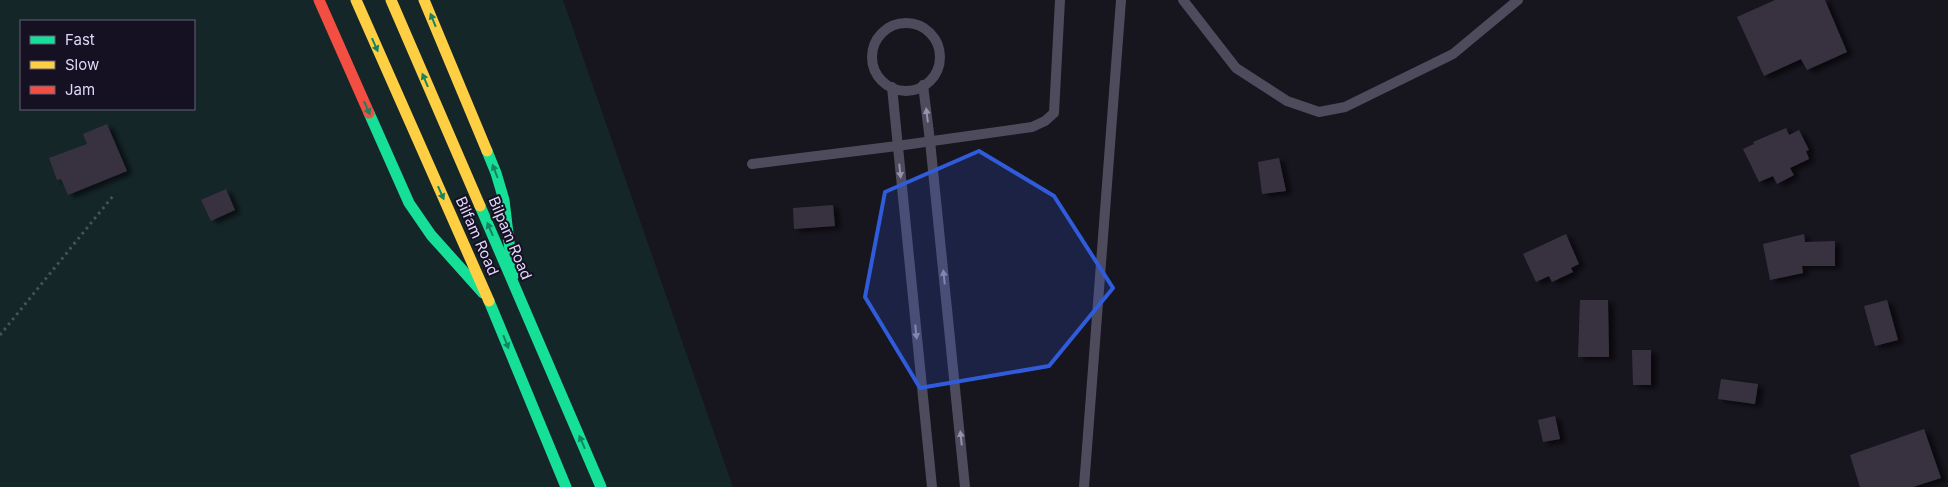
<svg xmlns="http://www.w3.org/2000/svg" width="1948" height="487" viewBox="0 0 1948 487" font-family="Inter,sans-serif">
	<defs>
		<filter id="shadow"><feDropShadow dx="5.5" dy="3" stdDeviation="2.5" flood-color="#0009"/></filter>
	</defs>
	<rect width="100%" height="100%" fill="#17151e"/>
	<!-- green -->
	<path fill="#152629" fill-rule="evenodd" d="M 0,0 L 563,0 L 733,487 L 0,487 ZM 21,21 L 194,21 L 194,109 L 21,109 Z"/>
	<!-- building -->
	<g fill="#373340" filter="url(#shadow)">
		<path d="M 1775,0 L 1825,0 L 1847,52 L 1807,70 L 1801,59 L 1764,76 L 1737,17 Z"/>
		<path d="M 107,124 L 127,171 L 68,195 L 61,179 L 57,180 L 49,158 L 87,144 L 83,134 Z"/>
		<path d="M 1786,128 L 1789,135 L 1799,130 L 1809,150 L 1806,151 L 1809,159 L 1790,168 L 1794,175 L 1777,184 L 1773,176 L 1759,182 L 1743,149 L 1754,144 L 1753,142 Z"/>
		<path d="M 1279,158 L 1286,191 L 1262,194 L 1258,162 Z"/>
		<path d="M 226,189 L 235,210 L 211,221 L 201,200 Z"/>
		<path d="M 833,205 L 835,226 L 794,229 L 793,208 Z"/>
		<path d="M 1566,234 L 1579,264 L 1571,268 L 1573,272 L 1552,282 L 1549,276 L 1536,282 L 1523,254 Z"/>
		<path d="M 1804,234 L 1805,242 L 1835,241 L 1835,266 L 1802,266 L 1803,273 L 1770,280 L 1763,244 Z"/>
		<path d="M 1580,300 L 1608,300 L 1609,357 L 1578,357 Z"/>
		<path d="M 1887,300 L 1898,340 L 1875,346 L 1864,306 Z"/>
		<path d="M 1632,350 L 1651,350 L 1651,385 L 1633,385 Z"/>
		<path d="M 1721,379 L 1758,384 L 1755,404 L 1718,399 Z"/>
		<path d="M 1555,416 L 1560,439 L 1543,442 L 1538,420 Z"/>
		<path d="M 1924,429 L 1941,478 L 1913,487 L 1860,487 L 1850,455 Z"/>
	</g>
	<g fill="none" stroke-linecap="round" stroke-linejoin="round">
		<!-- path -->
		<path stroke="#49515e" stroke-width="3" stroke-dasharray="2.5 4" stroke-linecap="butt" d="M 0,335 L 113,196"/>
		<!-- lane -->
		<g stroke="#4e4b5d" stroke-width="10">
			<path d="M 1183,0 L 1236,68 L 1287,101 L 1319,112 L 1345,107 L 1453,54 L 1518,0"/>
			<circle cx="906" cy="57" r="34"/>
			<path d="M 923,85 L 930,141 L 965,487"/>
			<path d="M 892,87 L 932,487"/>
			<path d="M 752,164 L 897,146 L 1032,127 L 1045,121 L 1054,113 L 1060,0"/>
			<path d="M 1084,487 L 1121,0"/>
		</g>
		<!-- fast -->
		<g stroke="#16e098" stroke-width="11">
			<path d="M 369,113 L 409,203 L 431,235 L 483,293"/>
			<path d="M 487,151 L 496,173 L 504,200 L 513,276"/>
			<path d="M 480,206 L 601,487"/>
			<path d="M 489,301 L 566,487"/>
		</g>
		<!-- slow -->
		<g stroke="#ffcf43" stroke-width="11">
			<path d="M 356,0 L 489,301"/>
			<path d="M 391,0 L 480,206"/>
			<path d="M 424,0 L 487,151"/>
		</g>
		<!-- jam -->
		<path stroke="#f24e42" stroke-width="11" d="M 319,0 L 369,113"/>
	</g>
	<!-- one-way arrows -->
	<defs><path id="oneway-solid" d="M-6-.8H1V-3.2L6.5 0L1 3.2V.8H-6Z" transform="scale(1.25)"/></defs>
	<g fill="#168363">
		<use href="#oneway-solid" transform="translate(433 20) rotate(-112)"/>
		<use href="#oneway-solid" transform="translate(375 45) rotate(66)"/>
		<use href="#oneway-solid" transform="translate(425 80) rotate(-113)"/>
		<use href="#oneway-solid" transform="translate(367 108) rotate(66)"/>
		<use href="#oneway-solid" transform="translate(495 171) rotate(-111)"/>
		<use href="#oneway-solid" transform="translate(441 193) rotate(66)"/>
		<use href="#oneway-solid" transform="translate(490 229) rotate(-113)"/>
		<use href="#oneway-solid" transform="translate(506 342) rotate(68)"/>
		<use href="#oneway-solid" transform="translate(582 442) rotate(-113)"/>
	</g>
	<g fill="#9691ac">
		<use href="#oneway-solid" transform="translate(927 115) rotate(-97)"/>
		<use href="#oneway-solid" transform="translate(900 171) rotate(84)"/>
		<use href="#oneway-solid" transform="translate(944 277) rotate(-96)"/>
		<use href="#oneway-solid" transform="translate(916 332) rotate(84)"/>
		<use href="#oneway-solid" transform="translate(961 438) rotate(-96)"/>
	</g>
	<!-- marked area -->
	<path fill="#305cdb" fill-opacity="0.2" stroke="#305cdb" stroke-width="4" stroke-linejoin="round" d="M 979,151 L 1054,196 L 1113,288 L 1049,366 L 920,388 L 865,297 L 885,192 Z"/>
	<g text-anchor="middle" stroke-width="4" stroke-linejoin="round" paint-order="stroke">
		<!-- street labels -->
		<g font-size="15" fill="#dfd7fa" stroke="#161122">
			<text transform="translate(477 236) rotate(66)" y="5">Bilfam Road</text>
			<text transform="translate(510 238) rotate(67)" y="5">Bilpam Road</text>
		</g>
	</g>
	<!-- legend -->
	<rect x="20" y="20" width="175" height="90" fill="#161122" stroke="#666078"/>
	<rect x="30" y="36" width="25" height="8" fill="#16e098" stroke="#666078"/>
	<text x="65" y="45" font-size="15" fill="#dfd7fa">Fast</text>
	<rect x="30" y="61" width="25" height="8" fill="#ffcf43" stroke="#666078"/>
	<text x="65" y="70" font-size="15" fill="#dfd7fa">Slow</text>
	<rect x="30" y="86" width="25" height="8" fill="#f24e42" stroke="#666078"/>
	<text x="65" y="95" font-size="15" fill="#dfd7fa">Jam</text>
</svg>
